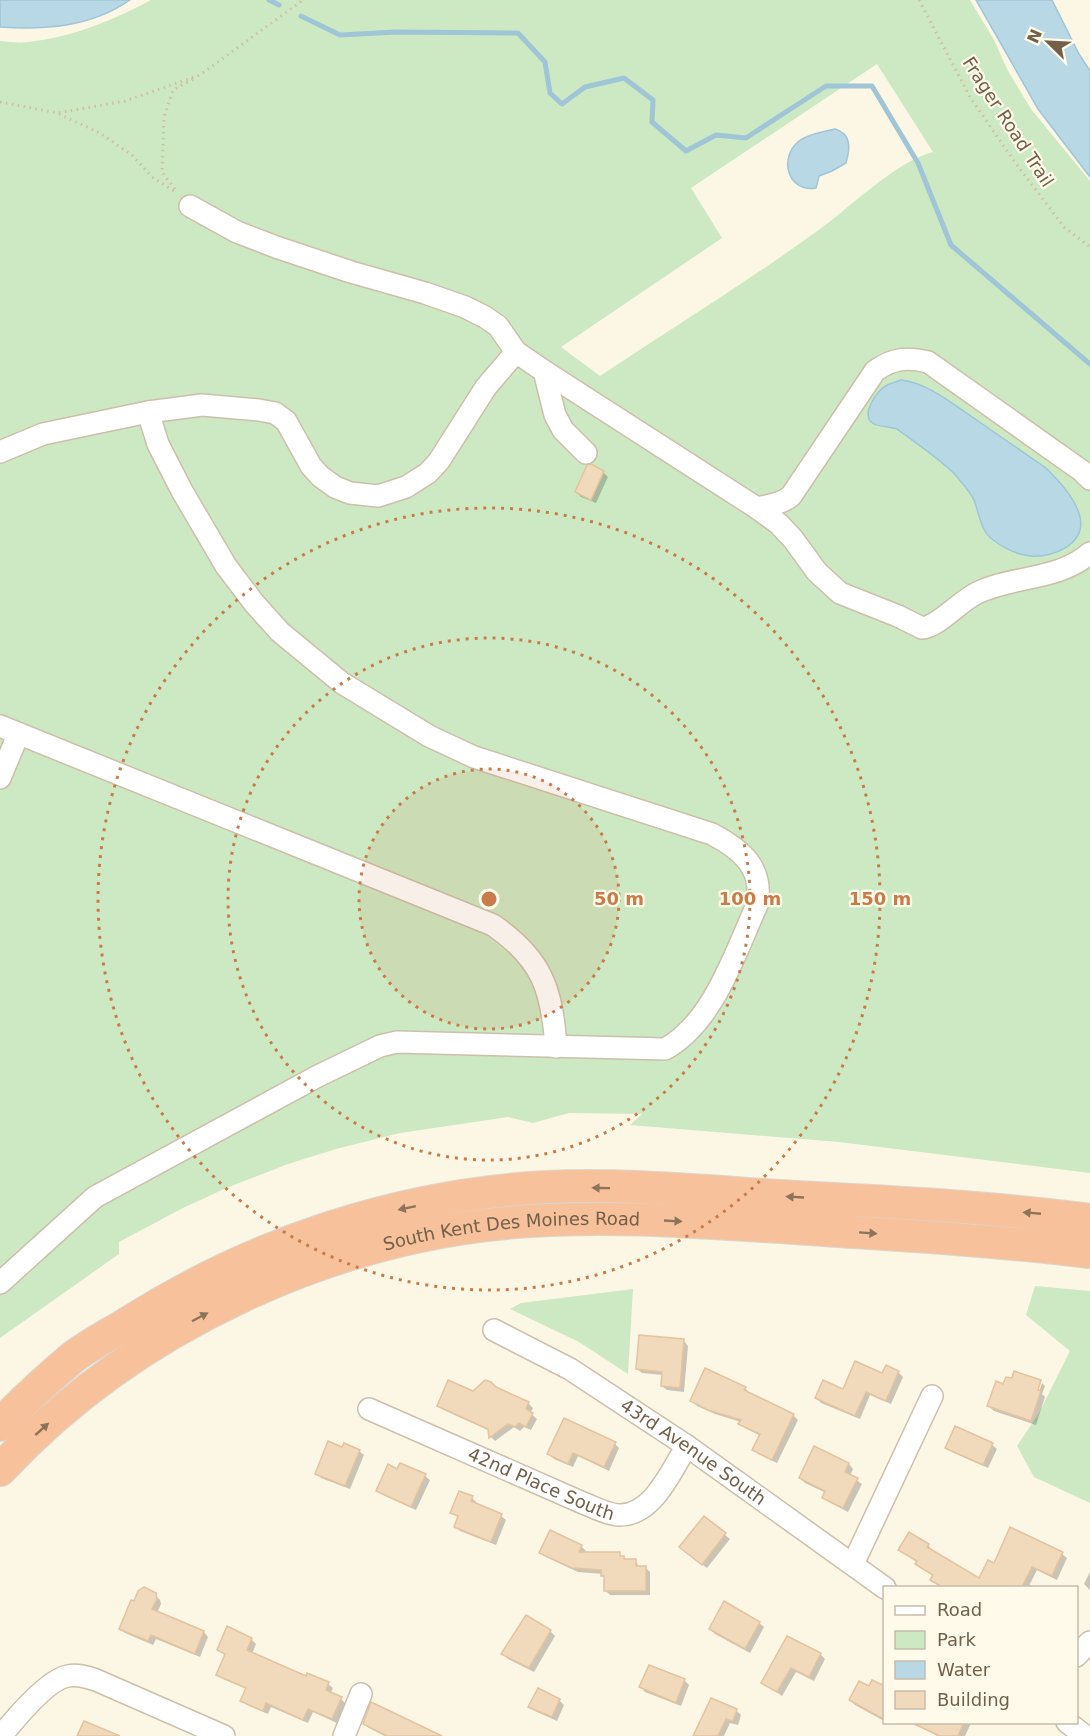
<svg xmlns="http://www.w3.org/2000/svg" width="1090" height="1736" viewBox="0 0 1090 1736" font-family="'DejaVu Sans',sans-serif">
	<rect width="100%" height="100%" fill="#fcf6e4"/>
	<!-- green -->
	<g fill="#cce9c3" fill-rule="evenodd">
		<path d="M 151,0 L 970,0 L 994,40 L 1008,71 L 1031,109 L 1090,181 L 1090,1173 L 839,1142 L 630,1125 L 642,1114 L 569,1113 L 533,1123 L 508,1117 L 400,1133 L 336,1149 L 288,1164 L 226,1188 L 181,1209 L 119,1242 L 119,1254 L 0,1338 L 0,41 C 9,42 19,43 28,42 C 70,38 114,20 151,0 ZM 877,64 L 933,152 C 894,162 847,211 813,234 C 744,284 671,329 600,376 L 561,347 L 722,238 L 691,188 Z"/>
		<path d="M 1035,1286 L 1090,1291 L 1090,1503 L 1034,1477 L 1017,1446 L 1039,1413 L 1070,1351 L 1026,1315 Z"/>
		<path d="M 633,1289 L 628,1374 L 579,1342 L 510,1309 L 521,1303 Z"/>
	</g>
	<!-- water -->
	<g fill="#b9d8e5" stroke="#9fc5d7" stroke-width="1.5">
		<path d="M 0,0 L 130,0 C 91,27 46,30 0,27 Z"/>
		<path d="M 976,0 L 1052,0 L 1079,54 L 1090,71 L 1090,177 L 1038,109 Z"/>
		<path d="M 835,129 C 852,134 850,149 846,163 L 832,171 L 819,176 L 816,188 C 788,193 778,158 799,141 C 808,134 825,131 835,129 Z"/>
		<path d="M 901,380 C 929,383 955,406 978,421 C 1001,437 1024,453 1046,468 C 1059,481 1076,499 1080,517 C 1086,544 1053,558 1031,556 C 1017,555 1004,548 993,540 C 981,532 979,513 974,500 C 970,492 963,484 958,478 C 945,462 914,442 897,429 C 890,427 877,426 874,424 C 859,416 877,390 887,385 C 891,383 897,382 901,380 Z"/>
	</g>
	<!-- shadow -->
	<g fill="#0003">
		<path d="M 603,472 L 608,477 L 596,503 L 581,497 L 576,492 Z"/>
		<path d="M 684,1341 L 688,1346 L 684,1392 L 667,1390 L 662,1386 L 663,1375 L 642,1373 L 637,1369 Z"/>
		<path d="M 898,1372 L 903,1377 L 891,1404 L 870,1395 L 860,1419 L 821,1403 L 817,1398 L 844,1391 L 883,1375 Z"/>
		<path d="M 1039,1382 L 1037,1397 L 1042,1383 L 1045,1386 L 1042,1394 L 1045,1397 L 1036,1425 L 994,1411 L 989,1406 L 1004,1386 L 1040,1382 L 1041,1382 Z"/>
		<path d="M 745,1388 L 749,1393 L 793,1415 L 798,1420 L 777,1463 L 758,1454 L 754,1450 L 761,1436 L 745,1428 L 741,1422 L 715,1414 L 697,1406 L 692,1401 Z"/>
		<path d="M 496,1389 L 528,1403 L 533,1408 L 530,1413 L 537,1419 L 531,1430 L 524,1427 L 520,1431 L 514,1427 L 495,1441 L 491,1437 L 490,1431 L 444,1410 L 439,1406 L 473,1393 Z"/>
		<path d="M 615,1444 L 619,1448 L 609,1471 L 578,1456 L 573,1467 L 554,1459 L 549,1454 Z"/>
		<path d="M 992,1445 L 997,1449 L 988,1468 L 952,1452 L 947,1447 Z"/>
		<path d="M 815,1448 L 849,1464 L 853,1469 L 850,1476 L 862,1484 L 848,1512 L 829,1502 L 824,1498 L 826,1493 L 805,1483 L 800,1478 Z"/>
		<path d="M 343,1449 L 359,1451 L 364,1455 L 350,1489 L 321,1478 L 317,1473 Z"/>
		<path d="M 425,1476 L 430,1480 L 416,1510 L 383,1495 L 378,1491 Z"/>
		<path d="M 472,1498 L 476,1502 L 475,1505 L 501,1516 L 506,1520 L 496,1545 L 460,1531 L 456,1526 L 459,1518 L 452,1512 Z"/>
		<path d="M 704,1518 L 730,1539 L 707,1568 L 686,1552 Z"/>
		<path d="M 1011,1529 L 1062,1554 L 1067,1558 L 1057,1580 L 1037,1570 L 1028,1588 L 977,1588 L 989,1562 L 994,1565 Z"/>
		<path d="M 928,1545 L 932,1551 L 964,1572 L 954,1588 L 942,1588 L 932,1580 L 934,1576 L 922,1569 L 917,1564 L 918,1563 L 900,1550 Z"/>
		<path d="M 581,1546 L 586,1551 L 585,1553 L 619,1554 L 626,1560 L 635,1560 L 640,1568 L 646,1568 L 650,1572 L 650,1595 L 610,1595 L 605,1590 L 606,1579 L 603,1574 L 578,1572 L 546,1557 L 541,1553 Z"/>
		<path d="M 1090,1572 L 1090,1590 L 1084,1584 Z"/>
		<path d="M 155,1595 L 160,1600 L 161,1604 L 157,1613 L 204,1632 L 208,1637 L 200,1657 L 156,1639 L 153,1645 L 125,1633 L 120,1628 L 135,1603 Z"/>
		<path d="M 759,1623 L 764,1627 L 750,1653 L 715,1634 L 710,1629 Z"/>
		<path d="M 550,1631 L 555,1636 L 534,1672 L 508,1659 L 503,1654 Z"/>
		<path d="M 788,1638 L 820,1654 L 825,1659 L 814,1681 L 796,1672 L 782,1696 L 763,1683 Z"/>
		<path d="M 251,1639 L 256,1644 L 252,1654 L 307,1678 L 328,1684 L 333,1688 L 330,1694 L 341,1699 L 345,1703 L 337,1723 L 313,1712 L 308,1723 L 271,1707 L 268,1714 L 247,1705 L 242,1701 L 247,1689 L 223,1679 L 218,1674 L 226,1656 L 218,1650 Z"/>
		<path d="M 684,1680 L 689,1685 L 681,1706 L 645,1692 L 641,1687 Z"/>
		<path d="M 869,1688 L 884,1688 L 884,1721 L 855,1705 L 850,1700 Z"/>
		<path d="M 559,1700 L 564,1705 L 557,1721 L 535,1711 L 530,1707 Z"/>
		<path d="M 736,1710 L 741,1715 L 738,1725 L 730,1723 L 724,1736 L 695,1736 Z"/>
		<path d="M 914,1722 L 970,1722 L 971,1723 L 965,1736 L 937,1736 Z"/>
		<path d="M 364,1724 L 439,1736 L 385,1736 L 369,1728 Z"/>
	</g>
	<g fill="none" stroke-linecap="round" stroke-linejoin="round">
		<!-- stream -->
		<g stroke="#9fc5d7" stroke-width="5">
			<path d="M 269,0 L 279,5"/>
			<path d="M 301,16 L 340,35 L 396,32 L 518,33 L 545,62 L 550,93 L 562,104 L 585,87 L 624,78 L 653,100 L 652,122 L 686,151 L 716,135 L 746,138 L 826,86 L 872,86 L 918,163 L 951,245 L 1090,364"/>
		</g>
	</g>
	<!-- building -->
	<g fill="#f1dabc" stroke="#e4c39d" stroke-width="1.5">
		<path d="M 591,464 L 604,471 L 591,500 L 575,492 L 587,465 Z"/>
		<path d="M 639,1335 L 684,1339 L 680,1388 L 661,1386 L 662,1372 L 636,1369 Z"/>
		<path d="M 855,1361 L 882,1373 L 886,1365 L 899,1371 L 886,1401 L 866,1392 L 855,1416 L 815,1398 L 823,1380 L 843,1389 Z"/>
		<path d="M 705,1368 L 746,1387 L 744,1390 L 794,1414 L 772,1460 L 752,1450 L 760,1434 L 738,1424 L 741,1420 L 708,1410 L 690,1401 Z"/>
		<path d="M 1014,1371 L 1041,1380 L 1038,1390 L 1041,1391 L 1031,1421 L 987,1406 L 996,1381 L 1003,1384 L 1006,1377 L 1012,1378 Z"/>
		<path d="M 448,1380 L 473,1391 L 485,1380 L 491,1382 L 496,1387 L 529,1402 L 526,1409 L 533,1413 L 526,1427 L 519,1423 L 515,1427 L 508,1424 L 489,1438 L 488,1429 L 437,1406 Z"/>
		<path d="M 564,1418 L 616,1442 L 604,1467 L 573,1453 L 568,1464 L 547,1454 Z"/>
		<path d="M 955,1426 L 993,1443 L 983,1465 L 945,1448 Z"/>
		<path d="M 328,1441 L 342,1447 L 344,1443 L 360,1450 L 345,1486 L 315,1474 Z"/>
		<path d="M 814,1446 L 849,1463 L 845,1472 L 858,1478 L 843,1508 L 822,1498 L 825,1491 L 799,1478 Z"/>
		<path d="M 400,1463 L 426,1474 L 411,1507 L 376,1491 L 388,1464 L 397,1469 Z"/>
		<path d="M 459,1491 L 473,1496 L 471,1501 L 502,1514 L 491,1542 L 454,1527 L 458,1516 L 450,1513 Z"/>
		<path d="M 704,1516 L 726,1533 L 702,1565 L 679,1547 Z"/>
		<path d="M 1010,1527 L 1063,1552 L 1052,1576 L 1032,1567 L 1022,1587 L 942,1587 L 930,1580 L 933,1575 L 915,1564 L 917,1561 L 898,1550 L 909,1532 L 929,1544 L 927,1547 L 979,1578 L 988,1560 L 994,1563 Z"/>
		<path d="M 550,1530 L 582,1545 L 579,1552 L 620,1552 L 620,1556 L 624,1556 L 624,1559 L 636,1559 L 636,1566 L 646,1566 L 646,1591 L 604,1591 L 604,1576 L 601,1576 L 601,1570 L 572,1568 L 539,1553 Z"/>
		<path d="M 144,1587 L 156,1593 L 157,1599 L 152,1609 L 204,1631 L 195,1654 L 151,1635 L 148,1641 L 119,1629 L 131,1600 L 134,1601 L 138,1591 Z"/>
		<path d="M 724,1601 L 760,1622 L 745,1649 L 709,1629 Z"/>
		<path d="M 526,1615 L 551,1630 L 529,1668 L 501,1654 Z"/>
		<path d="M 227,1626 L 252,1638 L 247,1650 L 306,1676 L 307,1673 L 329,1682 L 326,1690 L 342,1697 L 332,1719 L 308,1709 L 303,1720 L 266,1703 L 263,1711 L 240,1701 L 246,1688 L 216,1675 L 225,1654 L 217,1650 Z"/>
		<path d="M 787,1636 L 821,1653 L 809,1677 L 791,1668 L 777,1692 L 761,1683 Z"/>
		<path d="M 649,1665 L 685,1679 L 676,1703 L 639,1687 Z"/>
		<path d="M 872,1680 L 885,1686 L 885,1720 L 849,1700 L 859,1681 L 869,1686 Z"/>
		<path d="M 538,1688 L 560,1699 L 552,1717 L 528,1707 Z"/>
		<path d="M 711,1698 L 737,1709 L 733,1721 L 726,1719 L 718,1736 L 693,1736 Z"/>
		<path d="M 371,1702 L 442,1736 L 387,1736 L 363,1724 Z"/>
		<path d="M 84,1721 L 120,1736 L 77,1736 Z"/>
		<path d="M 910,1722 L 964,1722 L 958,1736 L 940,1736 Z"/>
	</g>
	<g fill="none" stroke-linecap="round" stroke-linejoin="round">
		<!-- minor casing -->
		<g stroke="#cdbfab" stroke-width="24">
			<g id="minor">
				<path d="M 190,206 L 237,232 L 276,247 L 351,272 L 425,293 L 465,307 L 485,317 L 498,326 L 516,352 L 544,371 L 555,415 L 563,430 L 586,453"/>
				<path d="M 544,371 L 757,508 L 779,524 L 793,539 L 817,572 L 840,593 L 898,616 L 922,628 C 938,627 960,601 977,593 C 1014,575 1058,581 1090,553"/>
				<path d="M 0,452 L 43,434 L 148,412 L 202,405 L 259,410 L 275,413 L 286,421 L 311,466 L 320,476 L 335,487 L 350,493 L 378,496 L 406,487 L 428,473 L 439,461 L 486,387 L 516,352"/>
				<path d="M 757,508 C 770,505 781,504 791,496 L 875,371 C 893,358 907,357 928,362 L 1082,471 L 1090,479"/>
				<path d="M 0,726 L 493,925 C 542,959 552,989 556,1047"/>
				<path d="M 0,778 L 18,735"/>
				<path d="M 0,1283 L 95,1197 L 318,1076 L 380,1046 L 397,1042 L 665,1049 C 713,1023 735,953 757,905 C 764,868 742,850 712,834 L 474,757 L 429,736 L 342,683 L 280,632 L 254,603 L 226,566 L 182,491 L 158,444 L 148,412"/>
				<path id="s1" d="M 494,1330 L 570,1369 L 687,1446 L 885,1588"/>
				<path id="s2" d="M 369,1409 L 583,1503 C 594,1507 606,1514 618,1515 C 653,1517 671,1470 687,1446"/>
				<path d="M 853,1564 L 932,1396"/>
				<path d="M 1076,1656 L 1090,1642"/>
				<path d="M 1067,1722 L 1085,1736"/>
				<path d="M 1,1736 C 14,1720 48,1679 68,1676 C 78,1674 87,1677 96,1680 L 224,1736"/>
				<path d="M 344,1736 L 361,1694"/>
			</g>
		</g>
		<!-- highway casing -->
		<g stroke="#dbd6d0" stroke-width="34">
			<g id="highway">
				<path d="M 0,1425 C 23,1401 47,1379 72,1358 C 90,1344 112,1333 131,1321 C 255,1243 399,1195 546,1187 C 629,1183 713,1192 795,1197 C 893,1202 992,1207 1090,1220"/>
				<path id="s3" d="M 0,1470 C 134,1326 335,1233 531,1221 C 619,1215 706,1223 794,1228 C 893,1235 991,1240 1090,1252"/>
			</g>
		</g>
		<!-- path -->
		<g stroke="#d6bd9f" stroke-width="3" stroke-dasharray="1.5 4.5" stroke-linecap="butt">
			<path d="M 919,0 L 970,97 L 1014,161 L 1064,227 L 1090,247"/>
			<path d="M 0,102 L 58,113 L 125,101 L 200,75 L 303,0"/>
			<path d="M 59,114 L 100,133 L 133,156 L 152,177 L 177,193"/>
			<path d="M 175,189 L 162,172 L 164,117 L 173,90 L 193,79"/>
		</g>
		<!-- minor -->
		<use href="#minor" stroke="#fff" stroke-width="21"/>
		<!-- highway -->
		<use href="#highway" stroke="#f6c19b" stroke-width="32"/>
	</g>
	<!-- one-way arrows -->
	<defs><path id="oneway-solid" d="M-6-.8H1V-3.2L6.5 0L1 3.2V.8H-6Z" transform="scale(1.5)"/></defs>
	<g fill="#8e735a">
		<use href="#oneway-solid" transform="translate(601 1188) rotate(-179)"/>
		<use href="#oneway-solid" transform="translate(795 1197) rotate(-177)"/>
		<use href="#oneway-solid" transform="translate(407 1208) rotate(168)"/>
		<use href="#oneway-solid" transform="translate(1032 1213) rotate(-175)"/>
		<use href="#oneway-solid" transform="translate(673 1221) rotate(3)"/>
		<use href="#oneway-solid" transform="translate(868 1233) rotate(4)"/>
		<use href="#oneway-solid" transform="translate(200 1317) rotate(-28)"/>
		<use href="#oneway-solid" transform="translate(42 1429) rotate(-42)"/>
	</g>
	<!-- distance rings -->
	<circle cx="489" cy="899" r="130" fill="#c97c4a" fill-opacity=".12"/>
	<g fill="none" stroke="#c97c4a" stroke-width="3" stroke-dasharray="3 6">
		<circle cx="489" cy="899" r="130"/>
		<circle cx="489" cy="899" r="261"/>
		<circle cx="489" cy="899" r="391"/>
	</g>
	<g text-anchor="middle" stroke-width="4.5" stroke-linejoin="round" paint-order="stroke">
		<!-- street labels -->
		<g font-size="18" fill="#74604a" stroke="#fffaea">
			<text transform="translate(1008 122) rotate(57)" y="6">Frager Road Trail</text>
			<text dy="6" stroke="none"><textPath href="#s3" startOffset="580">South Kent Des Moines Road</textPath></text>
			<text dy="6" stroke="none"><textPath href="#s1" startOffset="234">43rd Avenue South</textPath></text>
			<text dy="6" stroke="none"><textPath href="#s2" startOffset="188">42nd Place South</textPath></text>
		</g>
	</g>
	<circle cx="489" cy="899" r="9" fill="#c97c4a" stroke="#fffaea" stroke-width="3"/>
	<g font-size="18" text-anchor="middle" font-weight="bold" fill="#c97c4a" stroke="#fffaea" stroke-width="4.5" stroke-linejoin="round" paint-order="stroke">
		<text x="619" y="905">50 m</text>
		<text x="750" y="905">100 m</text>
		<text x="880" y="905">150 m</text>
	</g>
	<!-- legend -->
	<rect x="883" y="1586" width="195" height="138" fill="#fffaea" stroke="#c7bcaa" stroke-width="1.5"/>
	<rect x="895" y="1606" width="30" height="9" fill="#ffffff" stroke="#c7bcaa" stroke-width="1.5"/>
	<text x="937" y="1616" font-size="18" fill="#74604a">Road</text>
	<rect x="895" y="1631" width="30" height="18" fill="#cce9c3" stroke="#c7bcaa" stroke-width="1.5"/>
	<text x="937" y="1646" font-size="18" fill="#74604a">Park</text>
	<rect x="895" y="1661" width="30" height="18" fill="#b9d8e5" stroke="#c7bcaa" stroke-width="1.5"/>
	<text x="937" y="1676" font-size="18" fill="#74604a">Water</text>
	<rect x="895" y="1691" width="30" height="18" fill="#f1dabc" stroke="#c7bcaa" stroke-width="1.5"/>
	<text x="937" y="1706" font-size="18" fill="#74604a">Building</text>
	<!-- north arrow -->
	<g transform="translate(1048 42) rotate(294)" stroke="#fffaea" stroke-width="4.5" paint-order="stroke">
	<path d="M0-4.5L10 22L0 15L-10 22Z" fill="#74604a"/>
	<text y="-9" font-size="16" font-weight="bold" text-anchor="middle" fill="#74604a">N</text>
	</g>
</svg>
